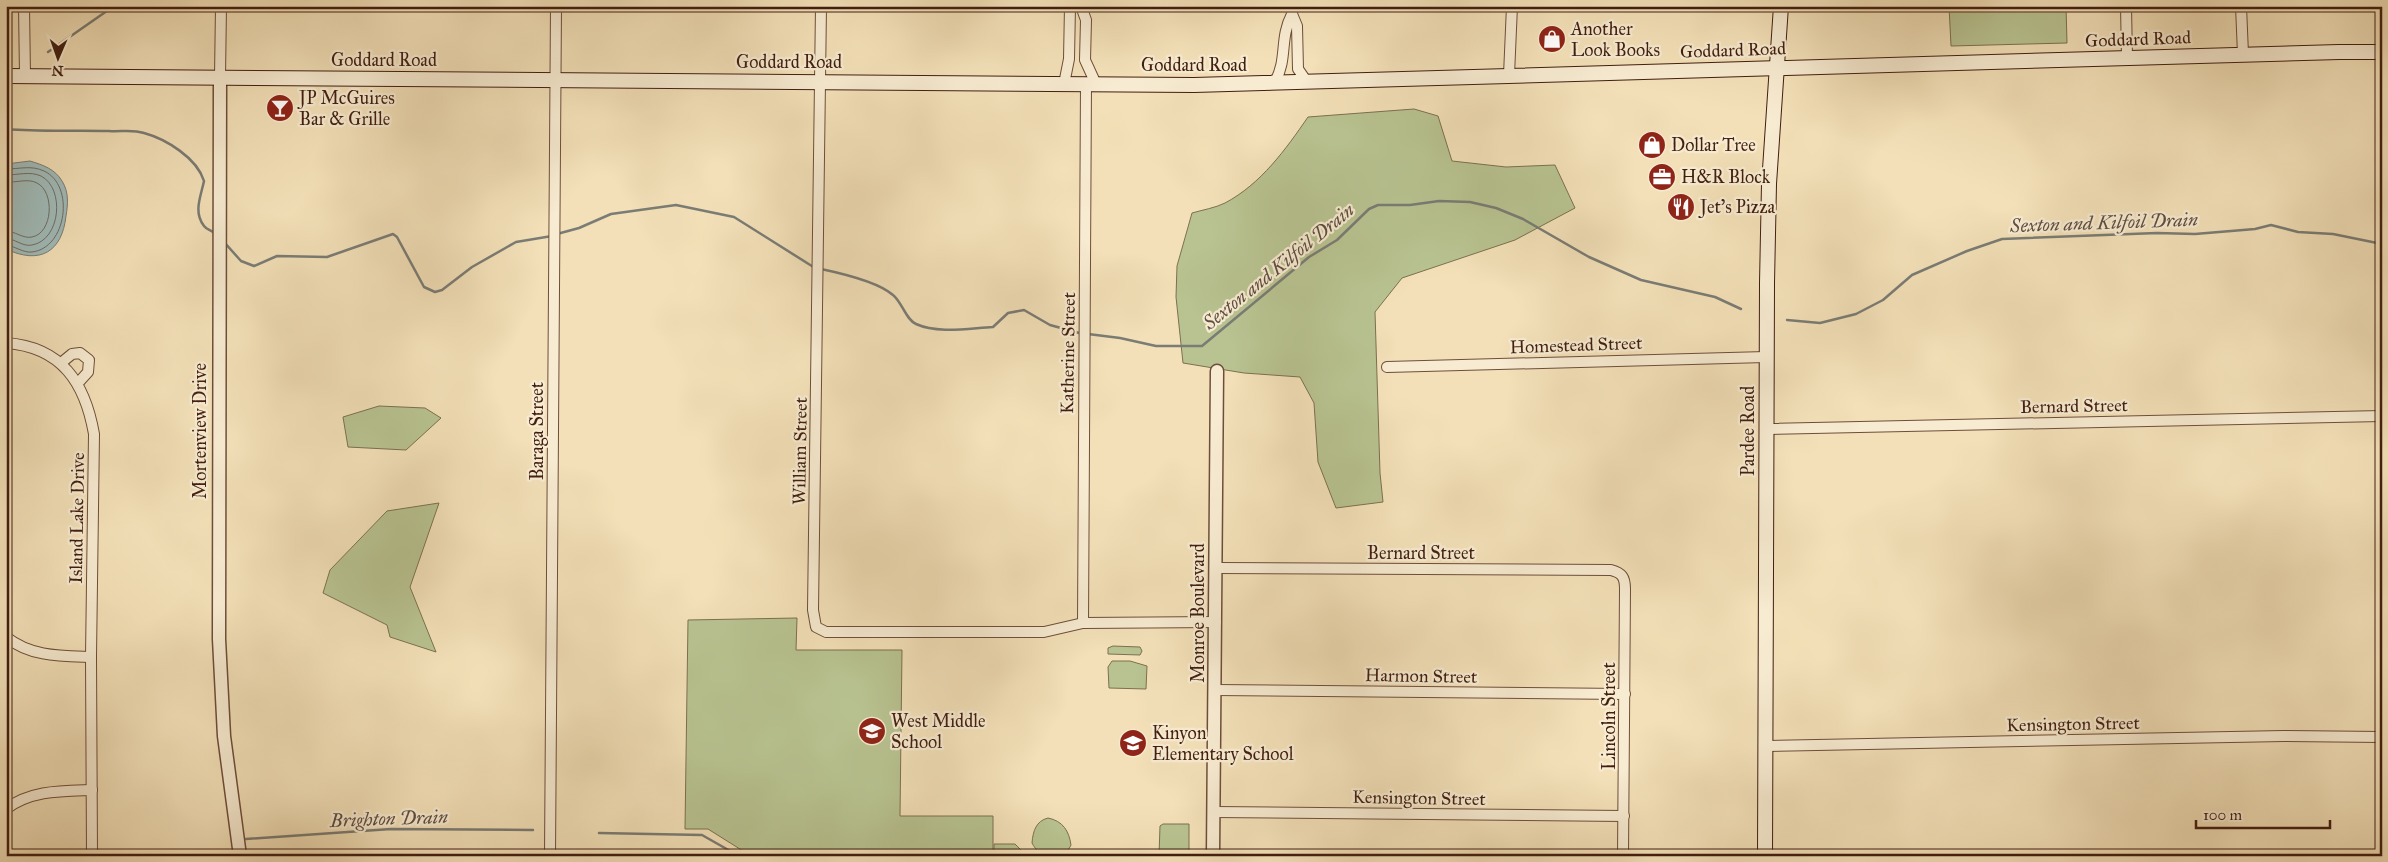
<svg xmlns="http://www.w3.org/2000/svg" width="2388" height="862" viewBox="0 0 2388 862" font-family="'IM FELL Great Primer',serif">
	<rect width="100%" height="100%" fill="#f3e0b8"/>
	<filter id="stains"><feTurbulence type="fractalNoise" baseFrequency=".004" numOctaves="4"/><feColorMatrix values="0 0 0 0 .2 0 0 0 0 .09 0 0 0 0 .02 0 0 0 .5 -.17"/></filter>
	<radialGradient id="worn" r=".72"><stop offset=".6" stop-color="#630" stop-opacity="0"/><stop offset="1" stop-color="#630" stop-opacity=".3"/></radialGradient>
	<!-- green -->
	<g fill="#b8c391" stroke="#7c7050">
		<path d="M 1949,6 L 2066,6 L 2067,43 L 1951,46 Z"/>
		<path d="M 1414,109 L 1438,116 L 1452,161 L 1506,167 L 1555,165 L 1575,208 L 1515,240 L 1402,278 L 1375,312 L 1380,473 L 1383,502 L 1336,508 L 1318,462 L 1314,403 L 1300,377 L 1244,373 L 1183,363 L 1176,297 L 1177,266 L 1192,213 C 1202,210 1215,208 1225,203 C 1261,184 1286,149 1308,117 Z"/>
		<path d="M 379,406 L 425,408 L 441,418 L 406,450 L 348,447 L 343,417 Z"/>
		<path d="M 439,503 L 410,587 L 436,652 L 390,637 L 387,625 L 323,593 L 330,570 L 387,511 Z"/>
		<path d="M 797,618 L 796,650 L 902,650 L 900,816 L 993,816 L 993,856 L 751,856 L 708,829 L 685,829 L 688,620 Z"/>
		<path d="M 1113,646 L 1140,647 L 1142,651 L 1140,655 L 1108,654 L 1108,648 Z"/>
		<path d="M 1112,661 L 1130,661 L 1147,666 L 1146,689 L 1109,688 L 1108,667 Z"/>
		<path d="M 1048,818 C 1063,821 1069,831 1071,845 L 1065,856 C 1049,856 1040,858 1032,843 C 1033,831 1036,821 1048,818 Z"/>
		<path d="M 1163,824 L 1189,824 L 1189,856 L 1159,856 L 1160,826 Z"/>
		<path d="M 994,844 L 1015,844 L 1027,856 L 994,856 Z"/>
	</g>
	<!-- water -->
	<path fill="#a0bbb9" stroke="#7a7c75" d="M 30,161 C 43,165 55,169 62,181 C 69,192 68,204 66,216 C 62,252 40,265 6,249 L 6,164 Z"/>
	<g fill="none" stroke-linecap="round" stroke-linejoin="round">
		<!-- shore -->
		<g stroke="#706c64" stroke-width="1">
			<path d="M 6,169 C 20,169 31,165 44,171 C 75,185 67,248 32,252 C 23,253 15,246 6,245"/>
			<path d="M 6,175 C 18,175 30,171 41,176 C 65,188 61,240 32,245 C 23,247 15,239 6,238"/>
			<path d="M 6,182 C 16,183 28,178 37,183 C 55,192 53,233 32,237 C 23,239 15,231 6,231"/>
		</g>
		<!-- stream -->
		<g stroke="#7a7c75" stroke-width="2.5">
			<path d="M 48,52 L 114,6"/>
			<path d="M 6,106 L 8,104"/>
			<path d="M 6,129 C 41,132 75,130 109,131 C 121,132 132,129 144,133 C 166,139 197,158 204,181 C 201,196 193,212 204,226 C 207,230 211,230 214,233"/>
			<path d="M 557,234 L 579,228 L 611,214 L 676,205 L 734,217 L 815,268"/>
			<path d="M 224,242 L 241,261 L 254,266 L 277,256 L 327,257 L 393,234 L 397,237 L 424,287 L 435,292 L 442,290 L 472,267 L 516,242 L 552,236"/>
			<path d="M 821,269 C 840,273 877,281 893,295 C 902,302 906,320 916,324 C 938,334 970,328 993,327 L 1008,313 L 1024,310 L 1050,325 L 1083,334"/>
			<path d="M 1787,320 L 1820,323 L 1856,314 L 1883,300 L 1912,275 L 1967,251 L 2002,239 L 2157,233 L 2195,234 L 2255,229 L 2271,225 L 2298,232 L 2333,234 L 2382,244"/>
			<path d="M 1088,334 L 1120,338 L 1156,346 L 1202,346 L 1309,257 L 1337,240 L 1369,209 L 1378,205 L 1410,205 L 1439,201 L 1470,202 L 1496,208 L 1523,219 L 1589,257 L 1641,280 L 1715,297 L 1741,309"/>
			<path d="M 599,833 L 702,835 L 739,856"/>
			<path d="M 246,839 L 391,829 L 533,830"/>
		</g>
		<!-- minor casing -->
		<g stroke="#6e4e3a" stroke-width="12">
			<g id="minor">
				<path d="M 24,6 L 25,76"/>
				<path d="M 821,6 L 813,610 L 816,627 L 826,632 L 1044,632 L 1083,623 L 1216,622"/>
				<path d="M 1081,6 L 1086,20 L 1085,60 L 1096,84"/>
				<path d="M 2126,6 L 2127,58"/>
				<path d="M 2241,6 L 2243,54"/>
				<path d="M 1509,75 L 1512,6"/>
				<path d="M 220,77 L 221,6"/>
				<path d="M 1275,82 C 1288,58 1279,39 1292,14 L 1297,26 L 1298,69 L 1307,82"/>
				<path d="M 1064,84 L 1069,59 L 1070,6"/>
				<path d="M 6,343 C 62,347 85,383 94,434 L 91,657 L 92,856"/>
				<path d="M 61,363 L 72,354 L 80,353 L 89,360 L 88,372 L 78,383"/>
				<path d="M 1387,367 L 1766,357"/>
				<path d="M 1766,429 L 2382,416"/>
				<path d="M 1217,568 L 1611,570 C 1622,573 1625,577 1625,589 L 1623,856"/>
				<path d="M 1083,623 L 1086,83"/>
				<path d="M 6,637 C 31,657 61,656 91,657"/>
				<path d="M 1215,690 L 1625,694"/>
				<path d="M 1766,746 L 2284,736 L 2382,737"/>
				<path d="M 6,809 C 31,790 62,791 92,790"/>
				<path d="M 1214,812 L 1624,816"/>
				<path d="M 550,856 L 556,6"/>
			</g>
		</g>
		<!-- tertiary casing -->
		<g stroke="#6e4e3a" stroke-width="15">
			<g id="tertiary">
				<path d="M 220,77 L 219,639 L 224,736 L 240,856"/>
				<path d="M 1213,856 L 1217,371"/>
			</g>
		</g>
		<!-- secondary casing -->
		<g stroke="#411e10" stroke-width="16">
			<g id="secondary">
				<path d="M 6,76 L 1194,85 L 2339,52 L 2382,52"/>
				<path d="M 1765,856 L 1767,283 L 1769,184 L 1781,6"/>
			</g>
		</g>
		<!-- minor -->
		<use href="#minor" stroke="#f7ebd1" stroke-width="10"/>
		<!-- tertiary -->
		<use href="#tertiary" stroke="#f7ebd1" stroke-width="12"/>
		<!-- secondary -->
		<use href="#secondary" stroke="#f7ebd1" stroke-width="14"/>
	</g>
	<!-- icons -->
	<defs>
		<g id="shop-disc" transform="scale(1.4375)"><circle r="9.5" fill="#8f2418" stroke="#f7ebd1"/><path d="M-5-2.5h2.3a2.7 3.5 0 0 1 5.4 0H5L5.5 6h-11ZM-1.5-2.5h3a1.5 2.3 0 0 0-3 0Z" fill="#fff"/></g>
		<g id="bar-disc" transform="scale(1.4375)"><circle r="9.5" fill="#8f2418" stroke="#f7ebd1"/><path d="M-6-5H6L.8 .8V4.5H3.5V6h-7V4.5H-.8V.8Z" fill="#fff"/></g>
		<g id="office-disc" transform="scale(1.4375)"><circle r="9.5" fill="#8f2418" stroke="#f7ebd1"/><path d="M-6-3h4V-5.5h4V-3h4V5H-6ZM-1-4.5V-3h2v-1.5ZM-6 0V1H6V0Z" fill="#fff"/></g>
		<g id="restaurant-disc" transform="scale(1.4375)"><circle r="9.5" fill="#8f2418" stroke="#f7ebd1"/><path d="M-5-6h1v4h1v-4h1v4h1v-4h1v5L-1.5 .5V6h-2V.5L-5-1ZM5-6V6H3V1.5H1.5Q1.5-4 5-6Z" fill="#fff"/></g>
		<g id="school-disc" transform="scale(1.4375)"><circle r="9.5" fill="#8f2418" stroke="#f7ebd1"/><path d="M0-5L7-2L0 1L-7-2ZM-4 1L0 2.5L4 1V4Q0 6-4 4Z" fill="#fff"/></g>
	</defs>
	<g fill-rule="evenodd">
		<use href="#shop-disc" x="1552" y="39"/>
		<use href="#bar-disc" x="280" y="108"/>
		<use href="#shop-disc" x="1652" y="145"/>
		<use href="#office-disc" x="1662" y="177"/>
		<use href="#restaurant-disc" x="1681" y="207"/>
		<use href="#school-disc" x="872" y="731"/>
		<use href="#school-disc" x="1133" y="743"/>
	</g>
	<g text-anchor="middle" stroke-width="4.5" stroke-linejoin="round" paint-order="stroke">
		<!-- poi labels -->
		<g font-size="18" fill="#411e10" stroke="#f7ebd1" text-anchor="start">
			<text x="1571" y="35">Another<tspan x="1571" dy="21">Look Books</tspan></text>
			<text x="299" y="104">JP McGuires<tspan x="299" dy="21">Bar &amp; Grille</tspan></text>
			<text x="1671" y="151">Dollar Tree</text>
			<text x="1681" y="183">H&amp;R Block</text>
			<text x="1700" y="213">Jet's Pizza</text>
			<text x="891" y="727">West Middle<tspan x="891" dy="21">School</tspan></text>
			<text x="1152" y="739">Kinyon<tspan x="1152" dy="21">Elementary School</tspan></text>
		</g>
		<!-- street labels -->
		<g font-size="18" fill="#411e10" stroke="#f7ebd1">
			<text transform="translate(2138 39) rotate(-2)" y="6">Goddard Road</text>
			<text transform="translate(1733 50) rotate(-2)" y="6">Goddard Road</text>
			<text x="384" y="66">Goddard Road</text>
			<text x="789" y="68">Goddard Road</text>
			<text x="1194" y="71">Goddard Road</text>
			<text transform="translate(1576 345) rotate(-2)" y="6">Homestead Street</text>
			<text transform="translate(1068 353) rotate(-89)" y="6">Katherine Street</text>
			<text transform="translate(2074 406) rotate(-1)" y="6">Bernard Street</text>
			<text transform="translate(200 431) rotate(-90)" y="6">Mortenview Drive</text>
			<text transform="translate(537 431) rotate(-90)" y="6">Baraga Street</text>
			<text transform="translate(1748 431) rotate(-90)" y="6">Pardee Road</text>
			<text transform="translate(800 451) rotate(-89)" y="6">William Street</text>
			<text transform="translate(77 518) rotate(-89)" y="6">Island Lake Drive</text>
			<text x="1421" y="559">Bernard Street</text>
			<text transform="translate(1198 613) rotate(-90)" y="6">Monroe Boulevard</text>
			<text transform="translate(1421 676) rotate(1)" y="6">Harmon Street</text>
			<text transform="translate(1609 716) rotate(-90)" y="6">Lincoln Street</text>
			<text transform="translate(2073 724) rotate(-1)" y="6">Kensington Street</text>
			<text transform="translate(1419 798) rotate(1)" y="6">Kensington Street</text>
		</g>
		<!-- water labels -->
		<g font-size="19" font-style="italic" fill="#5e4d43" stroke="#f7ebd1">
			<text transform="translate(2104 222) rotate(-2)" y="7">Sexton and Kilfoil Drain</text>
			<text transform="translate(1278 266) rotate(-39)" y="7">Sexton and Kilfoil Drain</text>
			<text transform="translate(389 818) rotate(-2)" y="7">Brighton Drain</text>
		</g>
	</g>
	<!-- margin -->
	<rect width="2388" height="862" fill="none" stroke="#f3e0b8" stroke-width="25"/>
	<rect x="8" y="8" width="2373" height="847" fill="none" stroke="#411e10" stroke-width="2.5"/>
	<rect x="12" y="12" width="2363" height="837" fill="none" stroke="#411e10"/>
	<!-- north arrow -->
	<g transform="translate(58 58) rotate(182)" stroke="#f7ebd1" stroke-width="4" paint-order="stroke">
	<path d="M0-4L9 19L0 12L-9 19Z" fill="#411e10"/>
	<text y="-8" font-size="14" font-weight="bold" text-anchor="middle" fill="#411e10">N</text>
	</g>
	<!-- scale -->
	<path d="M2196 820v8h134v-8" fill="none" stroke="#411e10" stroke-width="2.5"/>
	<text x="2203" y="820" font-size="15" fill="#411e10" stroke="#f7ebd1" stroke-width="4" paint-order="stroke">100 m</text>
	<rect width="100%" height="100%" filter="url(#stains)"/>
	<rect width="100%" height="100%" fill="url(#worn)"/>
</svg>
